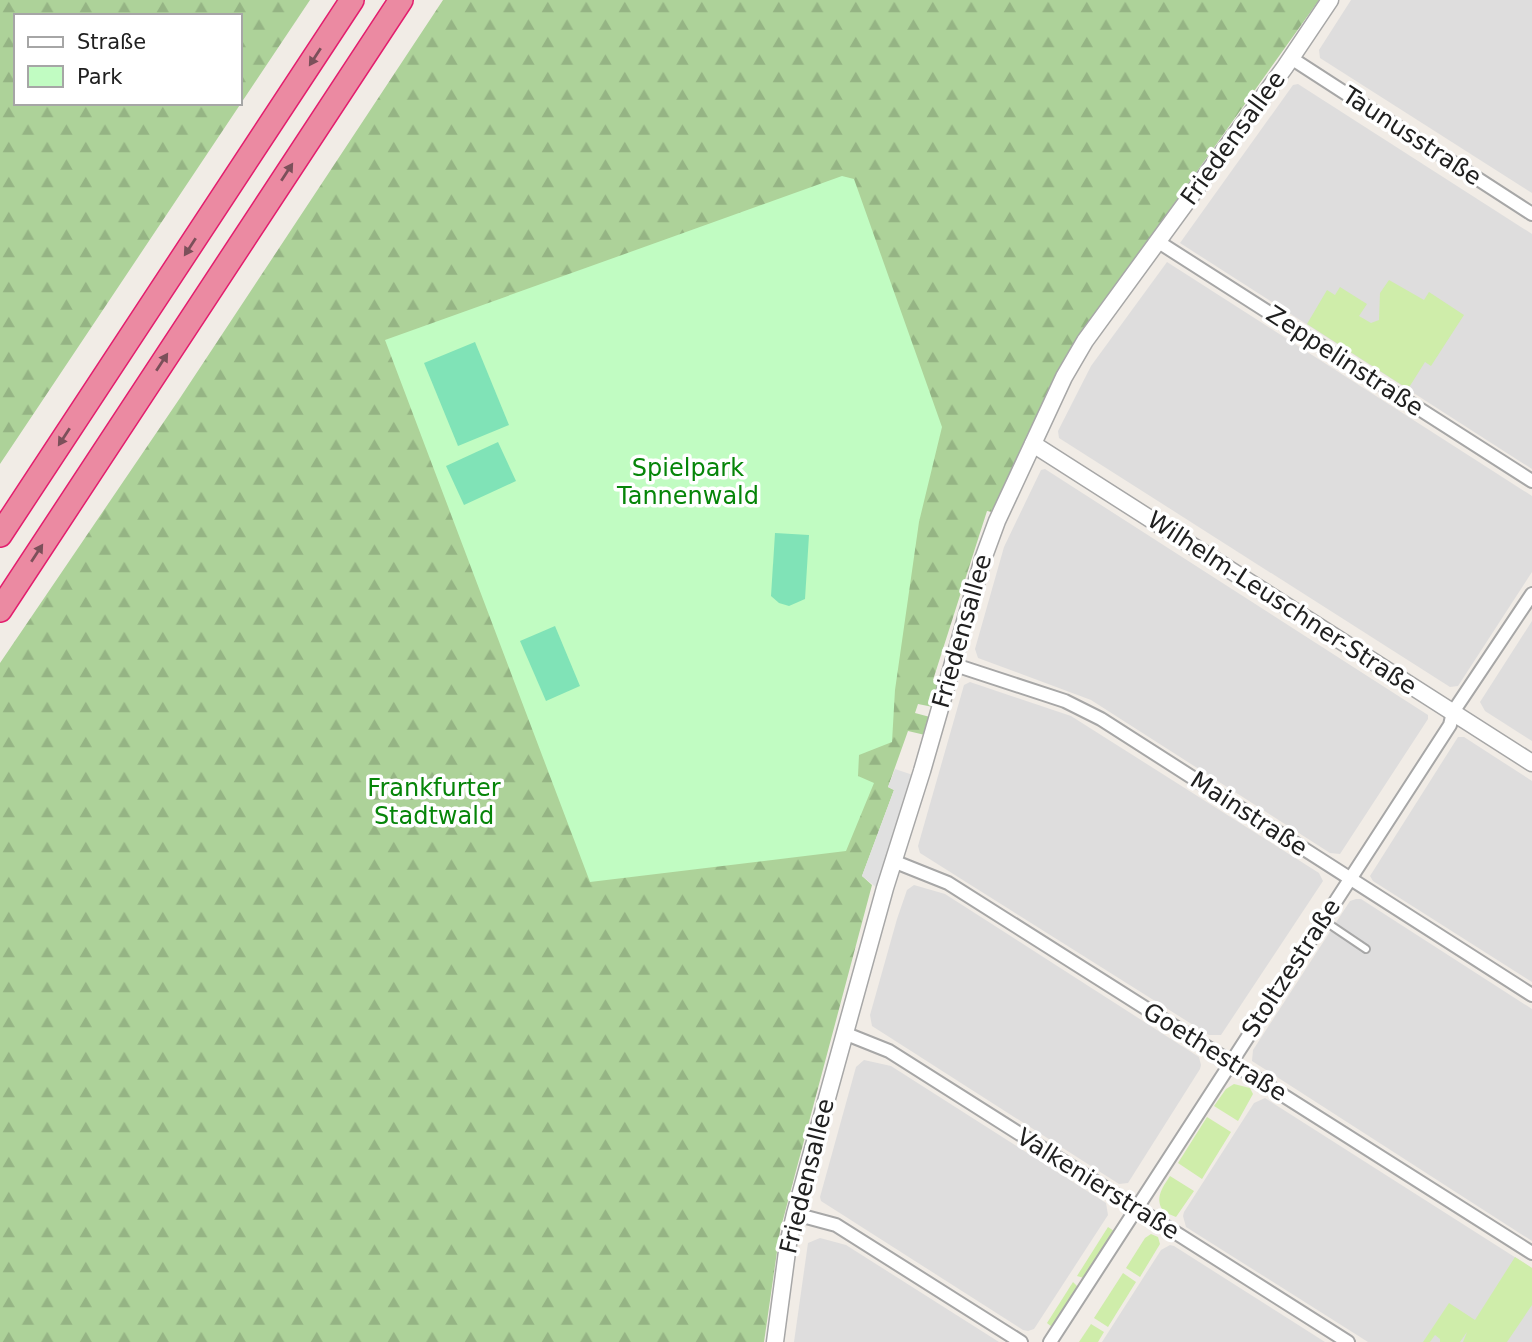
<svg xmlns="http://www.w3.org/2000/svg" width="1532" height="1342" viewBox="0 0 1532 1342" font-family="'DejaVu Sans',sans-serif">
	<defs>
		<pattern id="forest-firs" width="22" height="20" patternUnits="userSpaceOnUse" patternTransform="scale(1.75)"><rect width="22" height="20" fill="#add299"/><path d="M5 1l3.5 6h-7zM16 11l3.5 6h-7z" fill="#95b484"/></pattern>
	</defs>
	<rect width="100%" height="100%" fill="#f1ece6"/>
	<!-- residential -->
	<g fill="#dedddd">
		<path d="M 1351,0 L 1532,0 L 1532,193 L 1320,58 L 1319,50 Z"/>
		<path d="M 1298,84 L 1532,234 L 1532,469 L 1180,243 L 1293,85 Z"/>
		<path d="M 1167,262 L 1532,496 L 1532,572 L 1458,686 L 1450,687 L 1059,438 L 1058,431 L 1091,366 Z"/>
		<path d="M 1045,469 L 1428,715 L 1428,719 L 1340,854 L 1330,853 L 1091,700 L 978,658 L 975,649 L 1004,547 L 1041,470 Z"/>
		<path d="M 1532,621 L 1532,741 L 1485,711 L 1480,702 Z"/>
		<path d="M 970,682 L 1071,716 L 1319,873 L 1323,881 L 1221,1035 L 1209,1035 L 920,853 L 918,846 L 964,685 Z"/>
		<path d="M 1458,737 L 1464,737 L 1532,781 L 1532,982 L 1373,881 L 1370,876 Z"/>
		<path d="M 914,885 L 945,894 L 1199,1057 L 1201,1065 L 1200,1069 L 1128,1183 L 1119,1184 L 872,1026 L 870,1015 L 897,919 L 907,890 Z"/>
		<path d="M 1356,899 L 1361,899 L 1532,1009 L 1532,1241 L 1252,1061 L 1253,1050 L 1350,901 Z"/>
		<path d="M 864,1060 L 891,1066 L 1106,1203 L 1108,1215 L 1034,1329 L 1028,1331 L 1023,1330 L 821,1201 L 820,1197 L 856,1067 Z"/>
		<path d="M 1265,1098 L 1532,1268 L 1532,1342 L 1368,1342 L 1186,1227 L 1183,1216 L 1184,1212 L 1254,1103 Z"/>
		<path d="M 820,1238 L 846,1245 L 999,1342 L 794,1342 L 808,1243 Z"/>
		<path d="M 1170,1245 L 1174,1246 L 1325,1342 L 1102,1342 L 1161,1250 Z"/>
	</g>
	<!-- grass -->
	<g fill="#cfedaa">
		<path d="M 1389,280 L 1424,300 L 1429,292 L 1464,315 L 1431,366 L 1425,362 L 1408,389 L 1307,324 L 1327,290 L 1335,295 L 1340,287 L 1367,304 L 1359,316 L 1371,323 L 1379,320 L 1380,293 Z"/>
		<path d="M 1234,1084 L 1250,1088 L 1253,1094 L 1238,1121 L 1214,1106 L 1226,1089 Z"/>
		<path d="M 1207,1117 L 1231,1132 L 1202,1179 L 1178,1163 Z"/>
		<path d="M 1170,1176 L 1194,1191 L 1176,1217 L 1164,1212 C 1154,1199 1162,1188 1170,1176 Z"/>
		<path d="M 1108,1227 L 1114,1231 L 1084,1278 L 1077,1276 Z"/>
		<path d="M 1151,1234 L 1158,1237 L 1160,1244 L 1140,1277 L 1126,1268 L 1145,1238 Z"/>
		<path d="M 1515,1257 L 1532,1268 L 1532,1305 L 1507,1342 L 1463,1342 L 1467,1332 L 1460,1342 L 1440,1342 L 1440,1339 L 1435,1335 L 1430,1342 L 1423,1342 L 1449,1303 L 1475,1320 Z"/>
		<path d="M 1123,1273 L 1136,1282 L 1108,1327 L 1094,1318 Z"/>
		<path d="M 1073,1282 L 1078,1287 L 1052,1327 L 1047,1323 Z"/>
		<path d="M 1091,1324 L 1104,1332 L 1098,1342 L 1079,1342 Z"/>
	</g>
	<!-- forest -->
	<g fill="url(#forest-firs)" fill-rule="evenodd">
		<path d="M 0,0 L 310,0 L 0,464 ZM 16,16 L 240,16 L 240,103 L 16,103 Z"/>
		<path d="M 443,0 L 1319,0 L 1067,354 L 992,512 L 987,511 L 933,680 L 939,682 L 933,707 L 918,704 L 915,713 L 930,717 L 925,735 L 908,731 L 888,787 L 894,790 L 862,876 L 872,885 L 780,1231 L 764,1342 L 0,1342 L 0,663 L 180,398 Z"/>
	</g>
	<!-- park -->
	<path fill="#c1fcc2" d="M 842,176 L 854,179 L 942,427 L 919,522 L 895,690 L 892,742 L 859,755 L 858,776 L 874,783 L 846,851 L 590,882 L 385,340 Z"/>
	<!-- pitch -->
	<g fill="#80e3b7">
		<path d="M 475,342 L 509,425 L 458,446 L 424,363 Z"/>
		<path d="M 498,442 L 516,481 L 464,505 L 446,466 Z"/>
		<path d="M 775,533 L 809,535 L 805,599 L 789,606 L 779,603 L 771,596 Z"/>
		<path d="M 555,626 L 580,686 L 546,701 L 520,641 Z"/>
	</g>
	<!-- parking -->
	<path fill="#e0e0e0" d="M 895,769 L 913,775 L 876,887 L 862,876 L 894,790 L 888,787 Z"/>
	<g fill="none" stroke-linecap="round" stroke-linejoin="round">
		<!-- service casing -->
		<g stroke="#a7a7a7" stroke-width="10">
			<path id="service" d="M 1323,920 L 1366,949"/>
		</g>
		<!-- minor casing -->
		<g stroke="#a7a7a7" stroke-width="16">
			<g id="minor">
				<path d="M 1291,58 L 1532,214"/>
				<path d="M 1157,241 L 1532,481"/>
				<path d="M 952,664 L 1065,701 L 1101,719 L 1532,995"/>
				<path d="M 893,861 L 948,883 L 1532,1253"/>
				<path d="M 844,1033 L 889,1051 L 1348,1342"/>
				<path d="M 795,1214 L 836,1225 L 1021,1342"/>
				<path d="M 1050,1342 L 1450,725 L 1453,712 L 1532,594"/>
			</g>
		</g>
		<!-- tertiary casing -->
		<g stroke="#a7a7a7" stroke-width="19">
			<g id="tertiary">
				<path d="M 1033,444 L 1532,763"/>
				<path d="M 775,1342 L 788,1244 L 795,1214 L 885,888 L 922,771 L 983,559 L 997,521 L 1064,377 L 1085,341 L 1285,67 L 1330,0"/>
			</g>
		</g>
		<!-- motorway casing -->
		<g stroke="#e31e6e" stroke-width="26">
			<g id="motorway">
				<path d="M 0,535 L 352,0"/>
				<path d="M 0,610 L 401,0"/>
			</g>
		</g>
		<!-- service -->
		<use href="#service" stroke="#fff" stroke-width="6"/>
		<!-- minor -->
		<use href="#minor" stroke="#fff" stroke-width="12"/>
		<!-- tertiary -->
		<use href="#tertiary" stroke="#fff" stroke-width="16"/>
		<!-- motorway -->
		<use href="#motorway" stroke="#eb8aa2" stroke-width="23"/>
	</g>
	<!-- one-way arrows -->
	<defs><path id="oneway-solid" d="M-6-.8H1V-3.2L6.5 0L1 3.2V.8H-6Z" transform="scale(1.75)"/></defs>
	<g fill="#7b505a">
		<use href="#oneway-solid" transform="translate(315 57) rotate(123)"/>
		<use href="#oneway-solid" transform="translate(287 172) rotate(-57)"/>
		<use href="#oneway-solid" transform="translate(190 247) rotate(123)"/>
		<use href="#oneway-solid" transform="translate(162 362) rotate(-57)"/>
		<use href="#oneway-solid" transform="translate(64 437) rotate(123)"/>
		<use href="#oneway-solid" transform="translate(37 553) rotate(-57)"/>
	</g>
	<g text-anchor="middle" stroke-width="7" stroke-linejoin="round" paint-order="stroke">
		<!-- street labels -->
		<g font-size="24" fill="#202020" stroke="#fff">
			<text transform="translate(1412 136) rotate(33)" y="8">Taunusstraße</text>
			<text transform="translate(1233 138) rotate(-54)" y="8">Friedensallee</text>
			<text transform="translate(1345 361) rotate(33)" y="8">Zeppelinstraße</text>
			<text transform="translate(1282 603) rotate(33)" y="8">Wilhelm-Leuschner-Straße</text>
			<text transform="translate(962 631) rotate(-74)" y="8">Friedensallee</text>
			<text transform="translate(1249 814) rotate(33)" y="8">Mainstraße</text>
			<text transform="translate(1291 968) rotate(-57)" y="8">Stoltzestraße</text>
			<text transform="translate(1215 1052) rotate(32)" y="8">Goethestraße</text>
			<text transform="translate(807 1176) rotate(-76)" y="8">Friedensallee</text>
			<text transform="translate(1098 1184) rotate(32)" y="8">Valkenierstraße</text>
		</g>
		<!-- park labels -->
		<g font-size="24" fill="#068509" stroke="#fff">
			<text x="688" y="476">Spielpark<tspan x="688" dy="28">Tannenwald</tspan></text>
			<text x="434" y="796">Frankfurter<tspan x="434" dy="28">Stadtwald</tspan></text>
		</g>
	</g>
	<!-- legend -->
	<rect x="14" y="14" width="228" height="91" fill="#ffffff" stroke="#a6a6a6" stroke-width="2"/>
	<rect x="28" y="37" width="35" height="10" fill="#ffffff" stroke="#a6a6a6" stroke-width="2"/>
	<text x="77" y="49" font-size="21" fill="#202020">Straße</text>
	<rect x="28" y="66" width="35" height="21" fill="#c1fcc2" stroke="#a6a6a6" stroke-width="2"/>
	<text x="77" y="84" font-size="21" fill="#202020">Park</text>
</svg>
